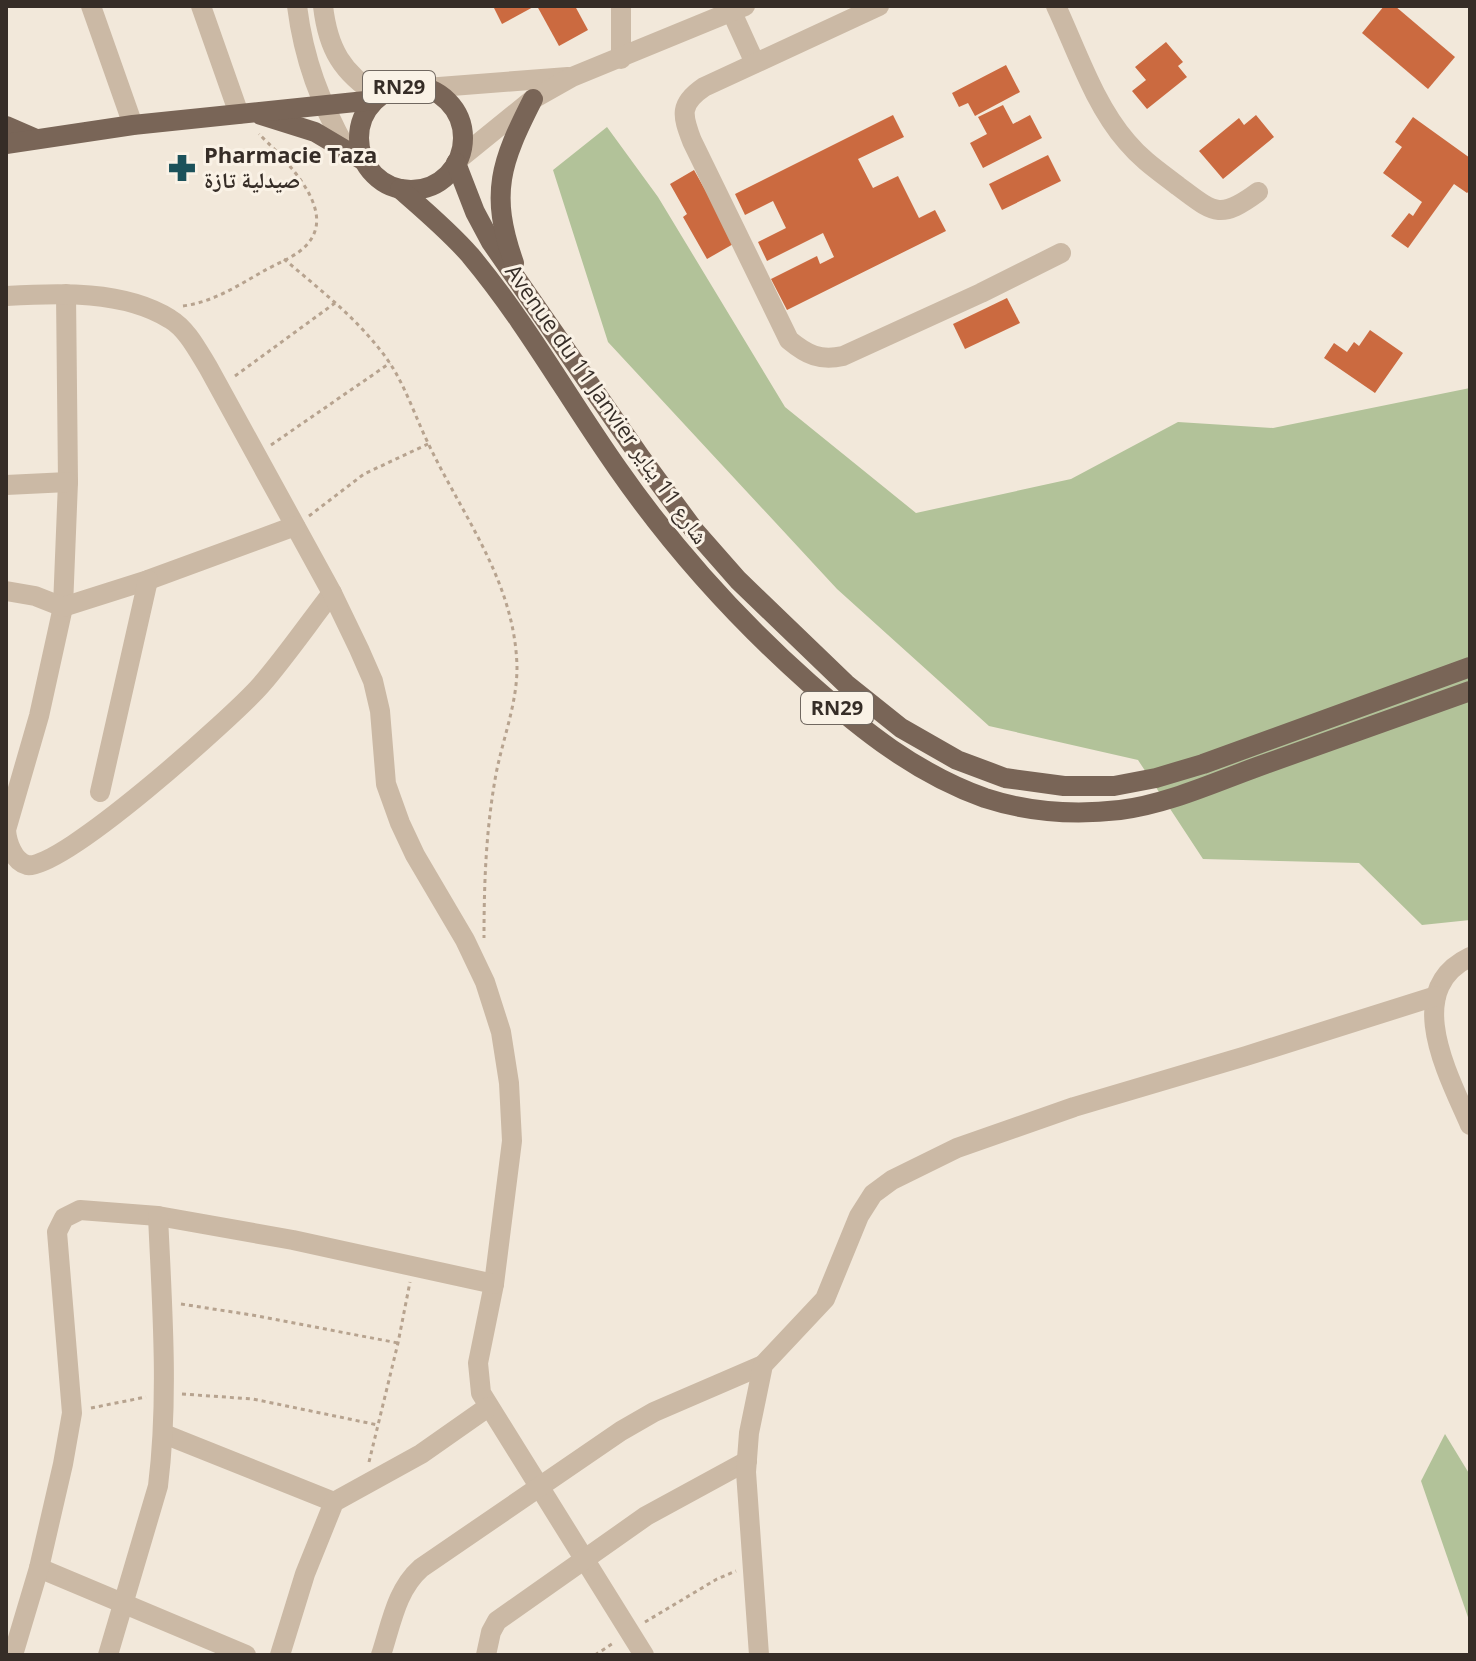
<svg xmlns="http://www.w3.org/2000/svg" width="1476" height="1661" viewBox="0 0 1476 1661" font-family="'Open Sans','Noto Naskh Arabic',sans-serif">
	<rect width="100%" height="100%" fill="#f2e8da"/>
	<!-- green -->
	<g fill="#b2c299">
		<path d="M 607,127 L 658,197 L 785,407 L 916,513 L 1071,479 L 1178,422 L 1273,428 L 1470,388 L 1470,920 L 1422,925 L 1359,863 L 1203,859 L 1138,760 L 989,726 L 837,589 L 608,342 L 553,170 Z"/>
		<path d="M 1445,1434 L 1470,1475 L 1470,1623 L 1421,1481 Z"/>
	</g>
	<!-- building -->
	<g fill="#cb6a40">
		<path d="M 493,6 L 535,6 L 502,24 Z"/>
		<path d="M 537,6 L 575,6 L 588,30 L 559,46 Z"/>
		<path d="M 1384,6 L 1395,6 L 1455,57 L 1428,89 L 1362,33 Z"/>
		<path d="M 1166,42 L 1183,62 L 1178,66 L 1187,77 L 1147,109 L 1132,91 L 1146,80 L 1135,67 Z"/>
		<path d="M 1006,65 L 1020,92 L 975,116 L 968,103 L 959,107 L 952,93 Z"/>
		<path d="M 1003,105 L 1013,124 L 1030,115 L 1042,138 L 983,168 L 970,143 L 987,134 L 978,117 Z"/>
		<path d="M 893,115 L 904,137 L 858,159 L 873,188 L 898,176 L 919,218 L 935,210 L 946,231 L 787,310 L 771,279 L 817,256 L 820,264 L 834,257 L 823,233 L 767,261 L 758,242 L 786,228 L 773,201 L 745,215 L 735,194 Z"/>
		<path d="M 1256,115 L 1274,137 L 1223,179 L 1199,151 L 1239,118 L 1244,125 Z"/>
		<path d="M 1413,117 L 1470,158 L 1468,169 L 1470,190 L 1467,193 L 1454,184 L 1408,248 L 1391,236 L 1409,213 L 1413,216 L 1422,202 L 1383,173 L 1402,147 L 1395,142 Z"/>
		<path d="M 1048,155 L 1061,181 L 1002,210 L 989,184 Z"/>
		<path d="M 694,170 L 735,243 L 707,259 L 683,217 L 687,214 L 670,184 Z"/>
		<path d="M 1007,298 L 1020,323 L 965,349 L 953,324 Z"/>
		<path d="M 1370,330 L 1403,353 L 1375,393 L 1324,358 L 1334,343 L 1347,352 L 1354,342 L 1359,346 Z"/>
	</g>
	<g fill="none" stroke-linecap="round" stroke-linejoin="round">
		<!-- path -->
		<g stroke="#b7a38f" stroke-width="3" stroke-dasharray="4 4" stroke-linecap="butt">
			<path d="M 284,259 C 318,288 354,316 381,351 C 403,378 413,412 428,443 C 463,517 515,582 517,667 C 517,704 503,738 496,774 C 486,829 484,882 484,938"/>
			<path d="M 183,306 C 213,302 237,286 262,272 C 277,263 299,256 309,242 C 337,207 281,156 259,134"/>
			<path d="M 235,376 L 335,303"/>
			<path d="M 271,445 L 390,363"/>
			<path d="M 309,516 L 364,474 L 428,444"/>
			<path d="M 181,1304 L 252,1315 L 398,1343"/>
			<path d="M 182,1394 L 253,1399 L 378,1425"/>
			<path d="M 91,1408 L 146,1397"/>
			<path d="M 369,1462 L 398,1343 L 410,1282"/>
			<path d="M 645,1622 L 717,1579 L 736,1571"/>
			<path d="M 595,1655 L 615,1642"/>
		</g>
		<!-- minor -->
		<g stroke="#cbb9a5" stroke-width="20">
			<path d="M 91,6 L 133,125"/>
			<path d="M 201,6 L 239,114"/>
			<path d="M 297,6 C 304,61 320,101 346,149"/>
			<path d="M 323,6 C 328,49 342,73 379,96"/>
			<path d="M 729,6 L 755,63"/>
			<path d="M 879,6 L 704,87 C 679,104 682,115 692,141 L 789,340 C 807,355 820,361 843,356 L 981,293 L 1061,253"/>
			<path d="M 1056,6 C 1077,51 1094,104 1127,142 C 1142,160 1160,172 1178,186 C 1213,212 1219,221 1258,192"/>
			<path d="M 621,59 L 621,6"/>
			<path d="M 426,88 L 568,77"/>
			<path d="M 459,159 L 533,99 L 572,77 L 745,6"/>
			<path d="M 66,294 L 68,482 L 63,607 L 39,716 L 6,830 C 7,842 13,861 27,865 C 59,873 235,715 261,685 C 286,656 308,624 332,593"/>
			<path d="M 6,296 C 58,293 124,290 170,319 C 187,329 198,351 208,367 L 332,593 L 359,649 L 373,681 L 380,711 L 386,784 L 400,823 L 415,855 L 465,940 L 485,982 L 501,1032 L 509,1083 L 512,1141 L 494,1284 L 478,1363 L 481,1393 L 644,1655"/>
			<path d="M 6,485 L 68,482"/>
			<path d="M 6,591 L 35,596 L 63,607 L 148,580 L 295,526"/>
			<path d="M 100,792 L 148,580"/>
			<path d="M 1470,957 C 1401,990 1449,1076 1470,1125"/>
			<path d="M 164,1434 L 334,1502"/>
			<path d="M 39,1568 L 246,1655"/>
			<path d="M 13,1655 L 39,1568 L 63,1464 L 72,1413 L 57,1232 L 64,1218 L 80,1210 L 158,1216 L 293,1240 L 494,1284"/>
			<path d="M 108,1655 L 158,1486 C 169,1397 162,1305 158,1216"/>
			<path d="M 280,1655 L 305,1574 L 334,1502 L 421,1454 L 488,1407"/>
			<path d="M 381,1655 C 391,1625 396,1590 421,1568 L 621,1431 L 654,1412 L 763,1365"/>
			<path d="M 486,1655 L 491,1632 L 497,1621 L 646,1516 L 747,1461"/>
			<path d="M 759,1655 L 746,1472 L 749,1433 L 763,1365 L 825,1299 L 859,1216 L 873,1194 L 892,1180 L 957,1148 L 1074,1107 L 1246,1056 L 1436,996"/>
		</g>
		<!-- major -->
		<g stroke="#796557" stroke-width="20">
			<circle cx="411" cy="138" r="52"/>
			<path d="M 261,115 L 315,132 L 364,161"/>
			<path d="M 6,126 L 36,139"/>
			<path d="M 6,144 L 133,125 L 375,100"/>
			<path d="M 456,163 L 475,212 L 491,242 L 641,458 L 694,530 L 738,580 L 846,684 L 901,728 L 957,760 L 1005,778 L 1064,786 L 1114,786 L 1156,778 L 1203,764 L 1470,667"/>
			<path d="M 400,189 C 424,210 449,231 470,255 C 526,322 568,398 618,469 C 673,548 737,619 809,683 C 862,730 917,774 985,798 C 1028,812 1076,815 1120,810 C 1167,804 1213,783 1257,767 C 1328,742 1399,716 1470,691"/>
			<path d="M 514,263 C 489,193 501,162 533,99"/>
		</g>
	</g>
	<!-- icons -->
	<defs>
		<g id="pharmacy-bare" transform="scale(2.16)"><path d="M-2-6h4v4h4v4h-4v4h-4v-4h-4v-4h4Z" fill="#1b515a" stroke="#faf2e6" stroke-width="2.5" paint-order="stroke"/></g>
	</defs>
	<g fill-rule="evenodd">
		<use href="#pharmacy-bare" x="182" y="168"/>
	</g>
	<g text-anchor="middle" stroke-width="6" stroke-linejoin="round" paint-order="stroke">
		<!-- shield labels -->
		<g fill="#faf2e6" stroke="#716860" stroke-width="2">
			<rect x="363" y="71" width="72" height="32" rx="6"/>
			<rect x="801" y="692" width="72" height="32" rx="6"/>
		</g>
		<g font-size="20" font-weight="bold" fill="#362d27">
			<text x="399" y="94">RN29</text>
			<text x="837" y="715">RN29</text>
		</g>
		<!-- poi labels -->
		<g font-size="22" font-weight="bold" fill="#362d27" stroke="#faf2e6" text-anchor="start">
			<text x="204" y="163">Pharmacie Taza<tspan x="204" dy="25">صيدلية تازة</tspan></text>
		</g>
		<!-- street labels -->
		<g font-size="22" fill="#362d27" stroke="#faf2e6">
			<text transform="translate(607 404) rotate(55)" y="8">Avenue du 11 Janvier شارع 11 يناير</text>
		</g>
	</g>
	<!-- border -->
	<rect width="1476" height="1661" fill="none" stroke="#362d27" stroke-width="16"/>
</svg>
